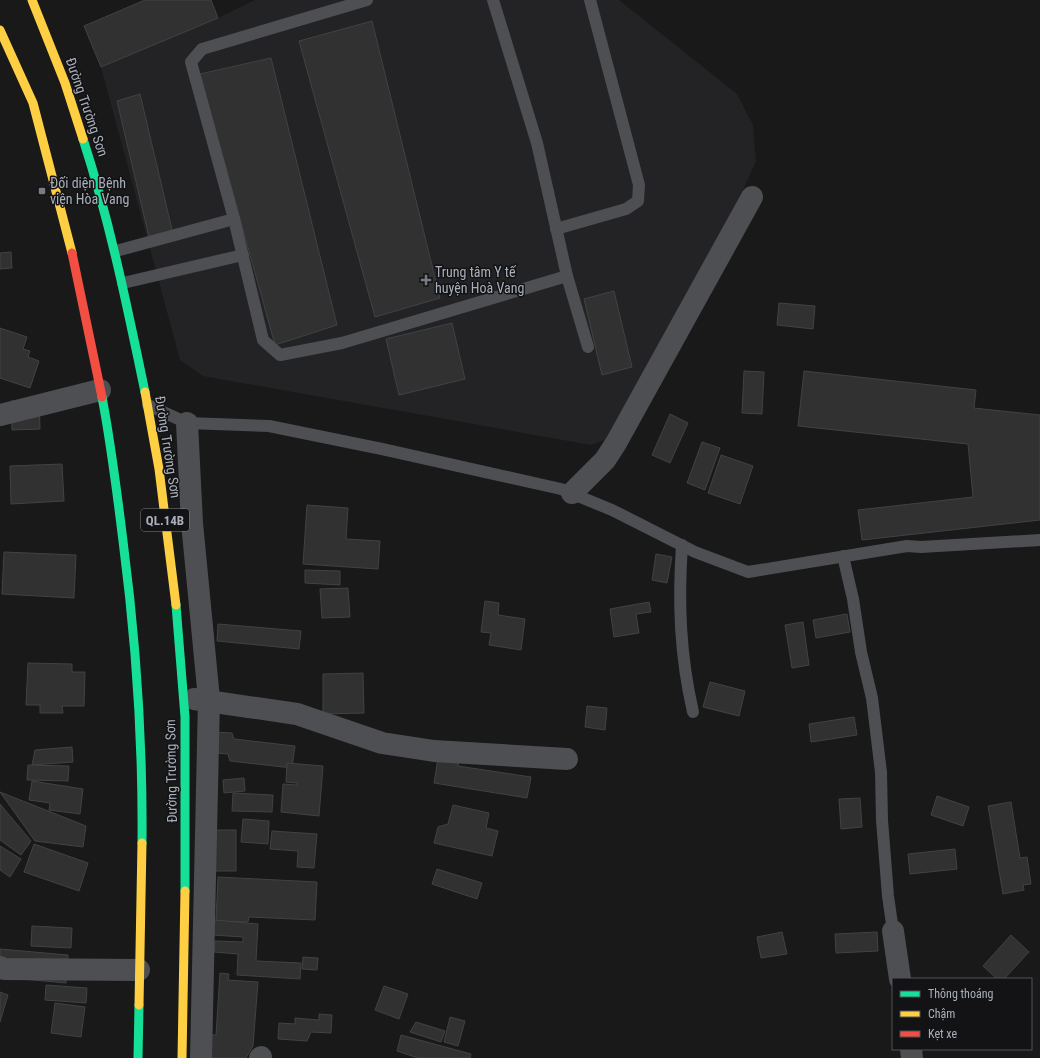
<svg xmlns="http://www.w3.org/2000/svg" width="1040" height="1058" viewBox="0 0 1040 1058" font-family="'Roboto Condensed',sans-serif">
	<rect width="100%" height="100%" fill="#191919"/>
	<!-- built -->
	<path fill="#232325" d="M 255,0 L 619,0 L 737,94 L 753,125 L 756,161 L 739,199 L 605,440 L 591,445 L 203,376 L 180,360 L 101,67 L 218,18 Z"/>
	<!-- building -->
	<g fill="#313131" stroke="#414245">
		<path d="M 145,0 L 211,0 L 218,18 L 101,67 L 84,26 Z"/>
		<path d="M 372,21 L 440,298 L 375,317 L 299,41 Z"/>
		<path d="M 271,58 L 337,325 L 275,345 L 200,74 Z"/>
		<path d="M 140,94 L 173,234 L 150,241 L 117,101 Z"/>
		<path d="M 11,252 L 12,268 L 0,269 L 0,253 Z"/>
		<path d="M 614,291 L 632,367 L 602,375 L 584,299 Z"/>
		<path d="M 779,303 L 815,306 L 813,329 L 777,325 Z"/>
		<path d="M 452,323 L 465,379 L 399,395 L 386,339 Z"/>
		<path d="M 0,328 L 27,337 L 23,349 L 30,351 L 28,357 L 39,361 L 30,388 L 0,378 Z"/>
		<path d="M 744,371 L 764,372 L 762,414 L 742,413 Z"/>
		<path d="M 804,371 L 976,390 L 974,408 L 1040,415 L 1040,520 L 862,540 L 858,510 L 973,497 L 968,444 L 798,426 Z"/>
		<path d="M 39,400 L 40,429 L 12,430 L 11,401 Z"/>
		<path d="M 670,414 L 688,423 L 670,463 L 652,455 Z"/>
		<path d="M 702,442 L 720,448 L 705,490 L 687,483 Z"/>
		<path d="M 721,455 L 753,466 L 740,504 L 708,493 Z"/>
		<path d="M 62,464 L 64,501 L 11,504 L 10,466 Z"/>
		<path d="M 307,505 L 348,508 L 346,539 L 380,541 L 378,569 L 303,564 Z"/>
		<path d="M 4,552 L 76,555 L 74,598 L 2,594 Z"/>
		<path d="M 656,554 L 672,557 L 667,583 L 652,580 Z"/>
		<path d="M 305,570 L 340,571 L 340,585 L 305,583 Z"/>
		<path d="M 348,588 L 350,617 L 322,618 L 320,589 Z"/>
		<path d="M 485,601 L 499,603 L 498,615 L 525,619 L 521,650 L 489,645 L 491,633 L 481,632 Z"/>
		<path d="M 649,602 L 651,612 L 636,614 L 639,633 L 614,637 L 610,609 Z"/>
		<path d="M 847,614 L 850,632 L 816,638 L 813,620 Z"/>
		<path d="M 803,622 L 809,665 L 792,668 L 785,625 Z"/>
		<path d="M 218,624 L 301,631 L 299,649 L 217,641 Z"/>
		<path d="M 28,663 L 72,664 L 72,672 L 85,672 L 84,706 L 62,706 L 63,713 L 40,713 L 40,705 L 26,705 Z"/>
		<path d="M 363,673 L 364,713 L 323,714 L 323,674 Z"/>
		<path d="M 710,682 L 745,691 L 739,716 L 703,707 Z"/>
		<path d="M 587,706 L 607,708 L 605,730 L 585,727 Z"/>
		<path d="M 854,717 L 857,735 L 811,742 L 809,724 Z"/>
		<path d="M 215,732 L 232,733 L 234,739 L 295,746 L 292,768 L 230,761 L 228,754 L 214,753 Z"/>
		<path d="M 72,747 L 73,762 L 32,765 L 35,750 Z"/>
		<path d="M 439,752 L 459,756 L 458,766 L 531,777 L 527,798 L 434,783 Z"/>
		<path d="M 287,763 L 323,766 L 319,816 L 281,812 L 283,784 L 297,785 L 297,783 L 286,782 Z"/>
		<path d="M 28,765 L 69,766 L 68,781 L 27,780 Z"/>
		<path d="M 244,778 L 245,791 L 224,793 L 223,780 Z"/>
		<path d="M 32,781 L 83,789 L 80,814 L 49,810 L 50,803 L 29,800 Z"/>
		<path d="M 0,792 L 86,826 L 83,847 L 35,841 Z"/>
		<path d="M 233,793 L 273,795 L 272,812 L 232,811 Z"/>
		<path d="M 937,796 L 969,807 L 963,826 L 931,815 Z"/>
		<path d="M 860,798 L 862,827 L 841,829 L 839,799 Z"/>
		<path d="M 1011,802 L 1020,858 L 1027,857 L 1031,884 L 1023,885 L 1024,890 L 1003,894 L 988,806 Z"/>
		<path d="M 0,804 L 31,841 L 21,855 L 0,840 Z"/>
		<path d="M 453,805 L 489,813 L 486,828 L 498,831 L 492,856 L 434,843 L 438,827 L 448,824 Z"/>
		<path d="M 243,819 L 269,821 L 268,844 L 241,842 Z"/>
		<rect x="213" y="830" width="23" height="41"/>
		<path d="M 272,831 L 317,834 L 314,868 L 297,867 L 298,851 L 270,849 Z"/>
		<path d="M 34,844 L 88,863 L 79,891 L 24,872 Z"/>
		<path d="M 0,846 L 21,859 L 10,877 L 0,870 Z"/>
		<path d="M 955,849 L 957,869 L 910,874 L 908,854 Z"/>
		<path d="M 437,869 L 482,883 L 477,899 L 432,884 Z"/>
		<path d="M 218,877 L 317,882 L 315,920 L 249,917 L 248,922 L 216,921 Z"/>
		<path d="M 214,920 L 258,924 L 256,961 L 301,963 L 300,979 L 237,975 L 238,954 L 214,952 L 215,941 L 243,942 L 243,937 L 213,935 Z"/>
		<path d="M 32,926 L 72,928 L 71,948 L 31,946 Z"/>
		<path d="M 782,932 L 787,954 L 761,958 L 757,937 Z"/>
		<path d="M 877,932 L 878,951 L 836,953 L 835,934 Z"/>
		<path d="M 1011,935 L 1029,952 L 1004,979 L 997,979 L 983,966 Z"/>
		<path d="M 0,949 L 68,955 L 66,983 L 0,977 Z"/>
		<path d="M 303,957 L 318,958 L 317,970 L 302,969 Z"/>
		<path d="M 220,973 L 229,974 L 228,980 L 258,982 L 253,1046 L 246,1058 L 208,1058 L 210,1035 L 216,1035 Z"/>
		<path d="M 46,985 L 87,988 L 86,1003 L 45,1000 Z"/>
		<path d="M 384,986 L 408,994 L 399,1019 L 375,1010 Z"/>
		<path d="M 0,992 L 8,995 L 0,1022 Z"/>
		<path d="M 55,1003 L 85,1007 L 81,1037 L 51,1033 Z"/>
		<path d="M 319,1014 L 332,1015 L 331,1033 L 311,1032 L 307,1041 L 278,1039 L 279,1023 L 295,1024 L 295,1018 L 319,1020 Z"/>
		<path d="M 450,1017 L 465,1021 L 458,1046 L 444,1042 Z"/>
		<path d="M 416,1022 L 445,1031 L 441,1042 L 410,1032 Z"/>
		<path d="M 401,1035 L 471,1054 L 470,1058 L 418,1058 L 397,1051 Z"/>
	</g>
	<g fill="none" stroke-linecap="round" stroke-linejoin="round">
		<!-- lane -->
		<g stroke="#4d4f52" stroke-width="12">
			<path d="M 367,0 L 202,49 L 191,62 L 234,219 L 263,340 L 280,355 L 342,343 L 567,276"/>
			<path d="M 493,0 L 537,143 L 567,276 L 588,347"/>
			<path d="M 556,229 L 626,209 L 638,201 L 639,185 L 590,0"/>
			<path d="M 116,251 L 234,219"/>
			<path d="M 123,283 L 243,255"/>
			<path d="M 148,405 L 187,423 L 269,426 L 382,449 L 561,489 L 612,510 L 695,552 L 748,572 L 907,546 L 921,547 L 1040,540"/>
			<path d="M 682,545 C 678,603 680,655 693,712"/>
			<path d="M 843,556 L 853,599 L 861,652 L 872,698 L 881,772 L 882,820 L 888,896 L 893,931"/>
		</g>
		<!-- street -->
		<g stroke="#4d4f52" stroke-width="22">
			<path d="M 0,415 L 100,390"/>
			<path d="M 187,423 L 192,523 L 209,699 L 201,1058"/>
			<path d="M 572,493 L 605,460 L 616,443 L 752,197"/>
			<path d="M 194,699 L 297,714 L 382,743 L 434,751 L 567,759"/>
			<path d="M 893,931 L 900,979"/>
			<path d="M 0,967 L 4,969 L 139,970"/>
			<path d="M 911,1049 L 912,1058"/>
			<path d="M 260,1058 L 261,1057"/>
		</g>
		<!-- fast -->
		<g stroke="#16e098" stroke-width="9">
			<path d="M 83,139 C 110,222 127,306 145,392"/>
			<path d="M 102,397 C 111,444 117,492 123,541 C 136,641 143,741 142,843"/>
			<path d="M 176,605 L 185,717 L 185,891"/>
			<path d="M 138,1058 L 139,1005"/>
		</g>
		<!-- slow -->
		<g stroke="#ffcf43" stroke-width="9">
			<path d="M 32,0 L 65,83 L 83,139"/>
			<path d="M 0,30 L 33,103 L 72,253"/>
			<path d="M 145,392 L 159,469 L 176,605"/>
			<path d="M 139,1005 L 142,843"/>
			<path d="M 182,1058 L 185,891"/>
		</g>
		<!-- jam -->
		<path stroke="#f24e42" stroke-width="9" d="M 72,253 L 102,397"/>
	</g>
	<!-- markers -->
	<g fill="#777b82" stroke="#131315" stroke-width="1.5">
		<rect x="38" y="187" width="8" height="8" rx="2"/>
		<path d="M424 274h4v4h4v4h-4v4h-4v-4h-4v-4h4z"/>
	</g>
	<g text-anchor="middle" stroke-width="3" stroke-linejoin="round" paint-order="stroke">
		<!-- shield labels -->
		<rect fill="#131315" stroke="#7c8189" stroke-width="1" x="141" y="509" width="48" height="22" rx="3"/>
		<g font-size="13" font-weight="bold" fill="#a9b0bb">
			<text x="165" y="525">QL.14B</text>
		</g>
		<!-- street labels -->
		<g font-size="14" fill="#a9b0bb" stroke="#131315">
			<text transform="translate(87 107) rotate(71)" y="5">Đường Trường Sơn</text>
			<text transform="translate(168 447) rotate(81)" y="5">Đường Trường Sơn</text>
			<text transform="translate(171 771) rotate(-91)" y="5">Đường Trường Sơn</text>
		</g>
		<!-- poi labels -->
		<g font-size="14" fill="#a9b0bb" stroke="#131315" text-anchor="start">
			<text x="50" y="188">Đối diện Bệnh<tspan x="50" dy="16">viện Hòa Vang</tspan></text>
			<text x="435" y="277">Trung tâm Y tế<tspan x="435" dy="16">huyện Hoà Vang</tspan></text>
		</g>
	</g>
	<!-- legend -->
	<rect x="892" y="978" width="140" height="72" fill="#131315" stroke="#4f5257"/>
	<rect x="900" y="991" width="20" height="6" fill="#16e098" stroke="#4f5257"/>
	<text x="928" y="998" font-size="12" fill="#a9b0bb">Thông thoáng</text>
	<rect x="900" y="1011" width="20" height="6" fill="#ffcf43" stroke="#4f5257"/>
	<text x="928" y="1018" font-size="12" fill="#a9b0bb">Chậm</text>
	<rect x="900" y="1031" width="20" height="6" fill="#f24e42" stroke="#4f5257"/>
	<text x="928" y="1038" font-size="12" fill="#a9b0bb">Kẹt xe</text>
</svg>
